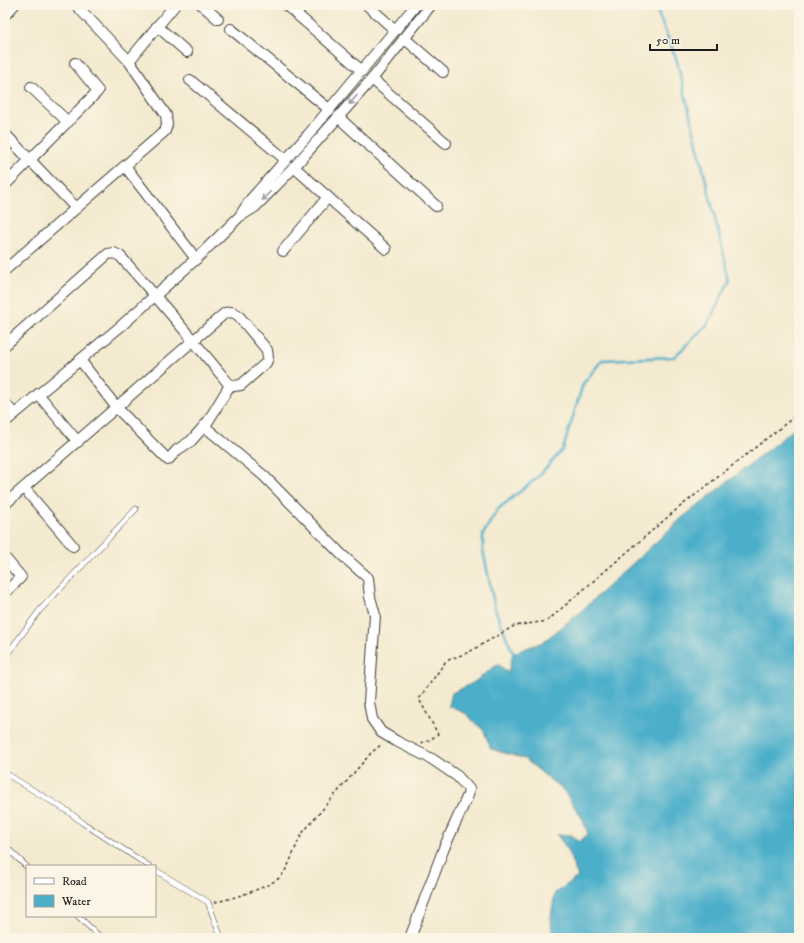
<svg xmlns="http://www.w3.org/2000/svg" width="804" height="943" viewBox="0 0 804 943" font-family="'IM FELL DW Pica',serif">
	<rect width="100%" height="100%" fill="#fcf5e5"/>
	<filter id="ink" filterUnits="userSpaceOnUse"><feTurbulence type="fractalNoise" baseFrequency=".025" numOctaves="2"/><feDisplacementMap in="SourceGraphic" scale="8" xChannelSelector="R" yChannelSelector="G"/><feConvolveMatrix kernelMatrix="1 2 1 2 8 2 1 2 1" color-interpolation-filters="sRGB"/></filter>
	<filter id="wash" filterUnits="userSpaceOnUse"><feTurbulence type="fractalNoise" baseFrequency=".012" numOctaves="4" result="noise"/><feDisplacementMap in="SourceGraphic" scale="16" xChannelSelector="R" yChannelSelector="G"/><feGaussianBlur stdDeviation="0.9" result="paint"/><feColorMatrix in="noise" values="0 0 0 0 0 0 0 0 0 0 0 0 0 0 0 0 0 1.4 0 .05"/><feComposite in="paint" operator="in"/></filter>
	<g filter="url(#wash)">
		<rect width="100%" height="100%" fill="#f4ead0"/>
		<!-- water -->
		<path fill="#4bafca" stroke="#346673" d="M 799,425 L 799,938 L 552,938 L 551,916 L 555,893 L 578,877 L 566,847 L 557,835 L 572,835 L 579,842 L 588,834 L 582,818 L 563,790 L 525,759 L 491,749 L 484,731 L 465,713 L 449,706 L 452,693 L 473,683 L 498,664 L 508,673 L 513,653 L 543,642 L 578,614 L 683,517 Z"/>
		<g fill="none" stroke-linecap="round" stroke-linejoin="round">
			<!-- stream -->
			<path stroke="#4bafca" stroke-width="2.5" d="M 513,653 L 495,609 L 483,550 L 483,534 L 498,509 L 537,478 L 563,449 L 583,384 L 602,360 L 674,357 L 707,325 L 730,280 L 677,61 L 655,5"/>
		</g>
	</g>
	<g filter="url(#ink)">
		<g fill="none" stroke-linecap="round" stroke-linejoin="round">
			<!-- service casing -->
			<g stroke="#3c3b37" stroke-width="6">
				<g id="service">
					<path d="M 5,657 L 40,610 L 136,509"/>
					<path d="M 5,773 L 69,812 L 83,823 L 149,866"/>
					<path d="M 5,846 L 27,867"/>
					<path d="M 155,870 L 208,902 L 221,938"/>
					<path d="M 78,916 L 101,938"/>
				</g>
			</g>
			<!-- minor casing -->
			<g stroke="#3c3b37" stroke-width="12">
				<g id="minor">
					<path d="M 76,5 L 129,61"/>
					<path d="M 202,5 L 218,19"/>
					<path d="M 286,5 L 362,71"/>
					<path d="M 367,5 L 395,30"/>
					<path d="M 5,15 L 14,5"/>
					<path d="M 157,26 L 187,52"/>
					<path d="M 231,29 L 330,110"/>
					<path d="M 404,38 L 443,72"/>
					<path d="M 372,79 L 446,143"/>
					<path d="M 190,80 L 286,160"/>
					<path d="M 31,87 L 68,122"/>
					<path d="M 338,117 L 436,206"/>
					<path d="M 5,134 L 76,208"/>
					<path d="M 125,166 L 196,259"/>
					<path d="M 294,167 L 386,249"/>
					<path d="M 5,185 L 98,91 L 75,63"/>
					<path d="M 241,214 L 251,199 L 308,135 L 416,5"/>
					<path d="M 283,251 L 328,197"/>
					<path d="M 5,270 L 165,131 L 167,125 L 166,115 L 129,61 L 175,5"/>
					<path d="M 5,345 L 108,254 L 114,253 L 120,256 C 157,297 193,340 228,383 L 234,386 L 241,385 L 266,363 L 268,358 L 267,350 L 238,315 L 232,312 L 225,313 L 5,504"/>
					<path d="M 80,360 L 117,408 L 168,460 L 177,450 L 191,441 L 207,423 L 230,385"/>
					<path d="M 38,394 L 78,442"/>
					<path d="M 5,403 L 14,414"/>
					<path d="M 5,422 L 121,326 L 196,259 L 239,217 L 255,207 L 294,167 L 372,79 L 431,5"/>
					<path d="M 204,426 L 264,476 L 342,555 L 368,578 L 370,597 L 375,615 L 369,702 L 372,719 L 381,732 L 396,741 L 432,759 L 457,776 L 469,789 L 468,795 L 444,848 L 410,938"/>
					<path d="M 24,488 L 73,546"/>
					<path d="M 5,558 L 21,577 L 5,593"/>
				</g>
			</g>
			<!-- path -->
			<g stroke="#3c3b37" stroke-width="1.5" stroke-dasharray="3 3" stroke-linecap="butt">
				<path d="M 421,743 L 430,740 L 438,734 L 419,699 L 446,661 L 469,652 L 514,626 L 547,621 L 676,510 L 799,413"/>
				<path d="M 215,902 C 229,900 274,886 282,875 C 292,862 295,844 304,831 L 371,753 L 382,744"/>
			</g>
			<!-- service -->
			<use href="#service" stroke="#fff" stroke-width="5"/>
			<!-- minor -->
			<use href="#minor" stroke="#fff" stroke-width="10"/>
		</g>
		<!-- one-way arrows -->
		<defs><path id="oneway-shaft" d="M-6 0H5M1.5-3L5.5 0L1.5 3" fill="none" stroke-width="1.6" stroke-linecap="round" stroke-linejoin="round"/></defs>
		<g stroke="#999">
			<use href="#oneway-shaft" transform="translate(353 100) rotate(131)"/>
			<use href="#oneway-shaft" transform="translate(266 196) rotate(134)"/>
		</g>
	</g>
	<!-- margin -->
	<rect width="804" height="943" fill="none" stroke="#fcf5e5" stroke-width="20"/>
	<!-- legend -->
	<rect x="26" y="865" width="130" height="52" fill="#fcf5e5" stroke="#a29e95"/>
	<rect x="34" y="878" width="20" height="6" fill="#ffffff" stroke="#a29e95"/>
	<text x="62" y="885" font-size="12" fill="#1c1c1c">Road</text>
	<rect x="34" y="895" width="20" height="12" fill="#4bafca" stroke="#a29e95"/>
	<text x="62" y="905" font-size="12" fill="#1c1c1c">Water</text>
	<!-- scale -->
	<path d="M650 44v6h67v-6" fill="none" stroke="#1c1c1c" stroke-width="2"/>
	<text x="656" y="44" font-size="12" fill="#1c1c1c" stroke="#fcf5e5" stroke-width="3" paint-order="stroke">50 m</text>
</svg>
